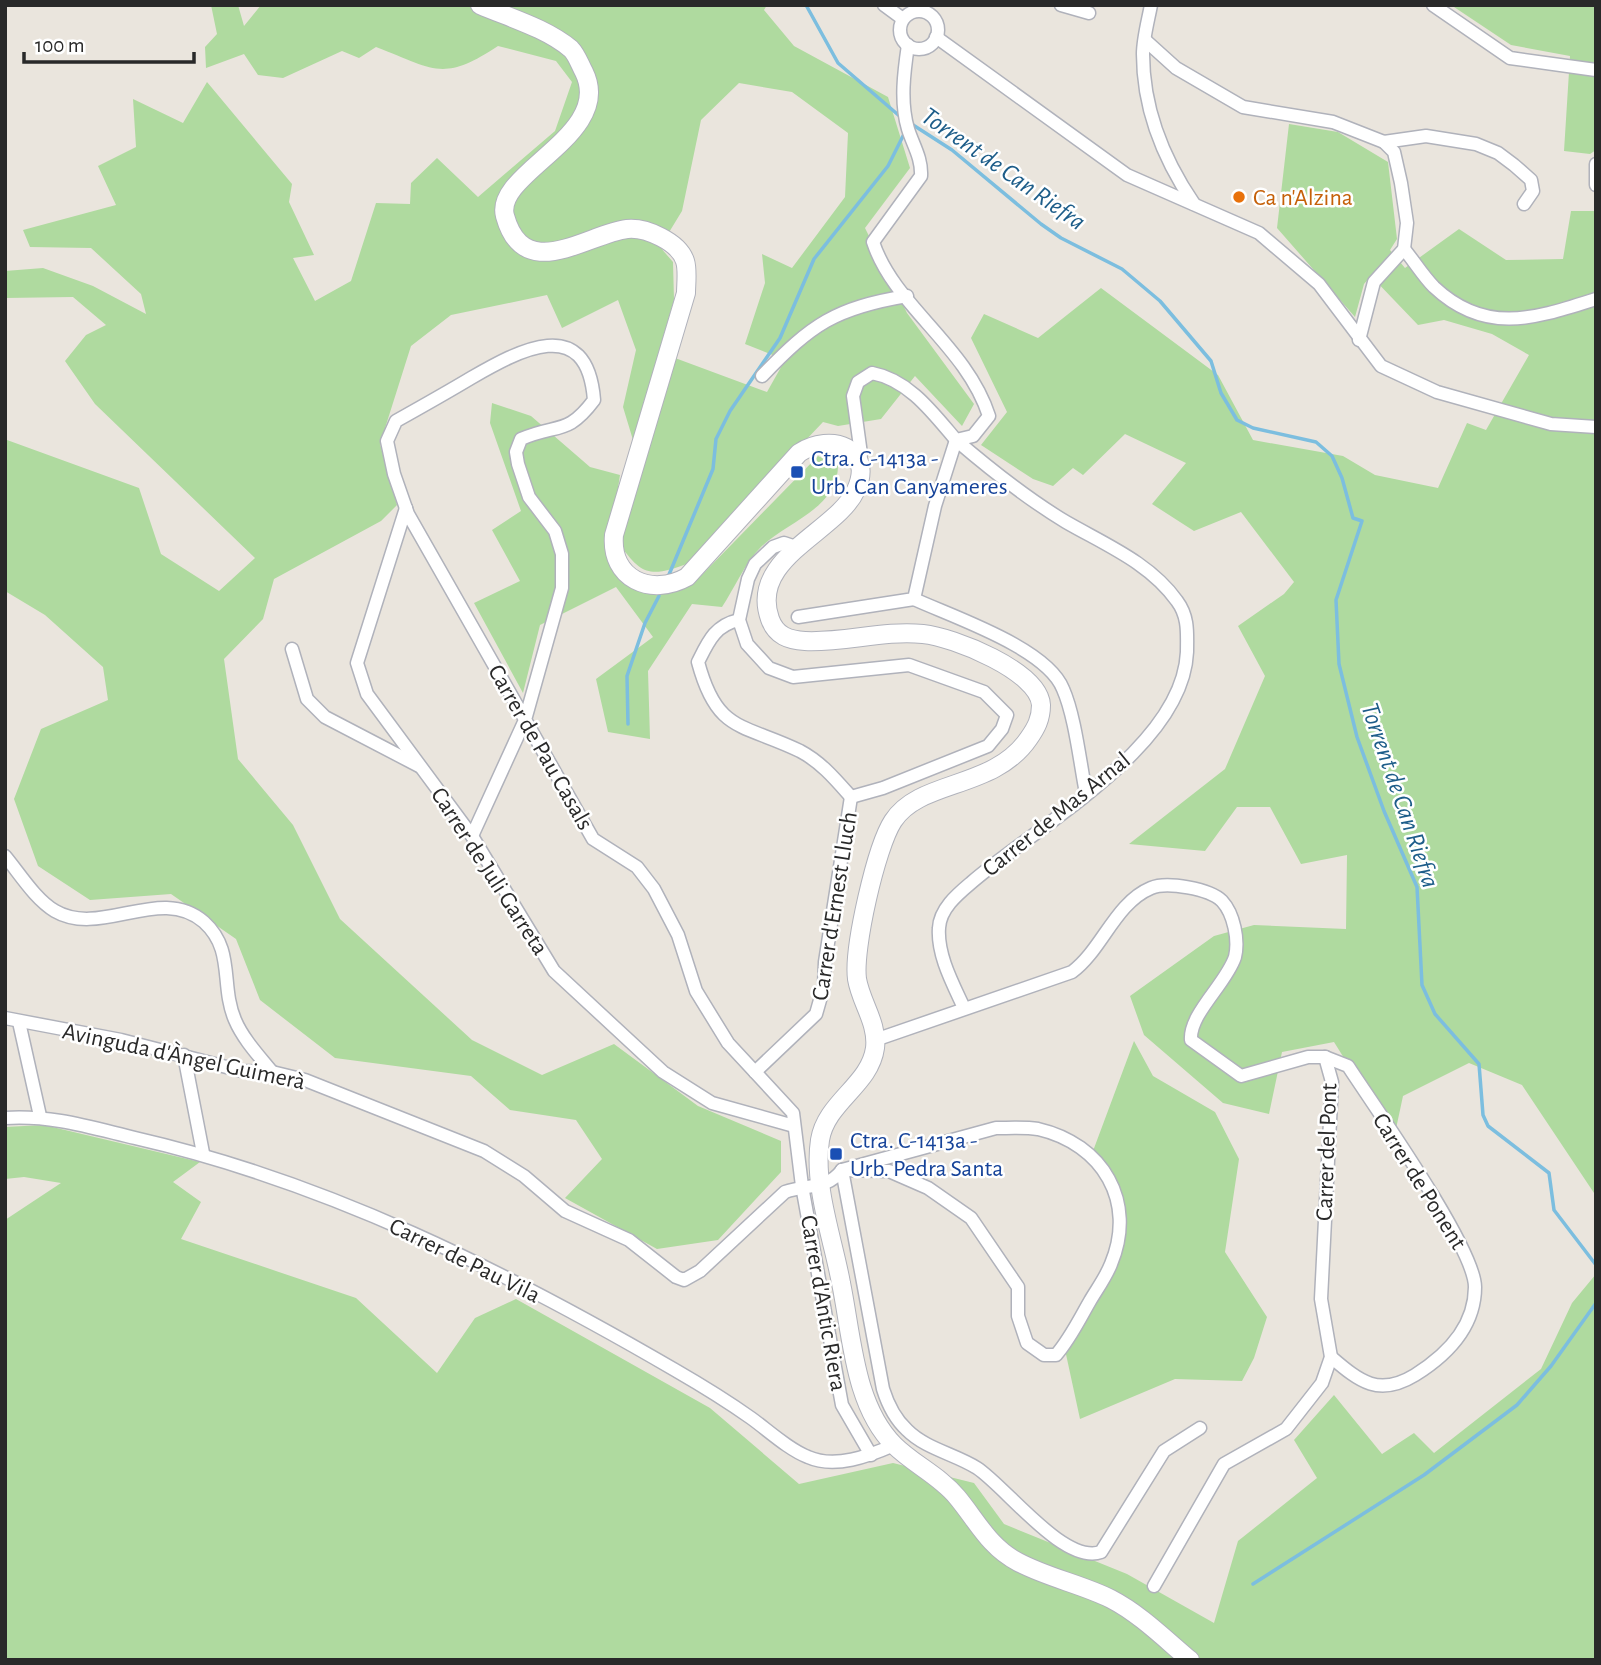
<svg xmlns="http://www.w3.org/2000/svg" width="1601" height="1665" viewBox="0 0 1601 1665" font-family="'Alegreya Sans',sans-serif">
	<rect width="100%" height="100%" fill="#eae5dd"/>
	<!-- green -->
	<g fill="#afda9f">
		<path d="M 211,5 L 238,5 L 244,26 L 261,5 L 767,5 L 764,10 L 794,46 L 888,97 L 910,168 L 865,228 L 907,313 L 974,404 L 962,426 L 915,376 L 881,419 L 838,426 L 823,422 L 689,563 C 654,576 643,578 621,546 L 627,513 L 675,358 L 767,392 L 785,360 L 745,344 L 765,283 L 762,254 L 792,268 L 845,197 L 848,133 L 792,92 L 739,83 L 701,120 L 682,211 L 660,247 L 673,262 L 674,300 L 633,440 L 623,407 L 636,350 L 618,300 L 562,328 L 547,295 L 451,315 L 411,346 L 380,444 L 397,505 L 381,521 L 274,579 L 263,619 L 224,659 L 238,759 L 293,825 L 340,919 L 472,1040 L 542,1075 L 614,1044 L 698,1106 L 781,1141 L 781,1172 L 718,1240 L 657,1249 L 565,1198 L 602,1159 L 576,1120 L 510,1110 L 471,1076 L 335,1058 L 260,1000 L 236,939 L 171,894 L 90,900 L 38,866 L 14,799 L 41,729 L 108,700 L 103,667 L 45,615 L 5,591 L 5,436 L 7,440 L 139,488 L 161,554 L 219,591 L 255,558 L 95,404 L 65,361 L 86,335 L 106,325 L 73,297 L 5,298 L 5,271 L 43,268 L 93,286 L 146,314 L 141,294 L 91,248 L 30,247 L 23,230 L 116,205 L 98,166 L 136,147 L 133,99 L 183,123 L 207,82 L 292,184 L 289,202 L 314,255 L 293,258 L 315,301 L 351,281 L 376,203 L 410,204 L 411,183 L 437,158 L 478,197 L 555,131 L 572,82 L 556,61 L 498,46 C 442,83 434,69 376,47 L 359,58 L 342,51 L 283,78 L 258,75 L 244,54 L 206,68 L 205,47 L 217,34 Z"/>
		<path d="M 1451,5 L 1596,5 L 1596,150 L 1590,154 L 1564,151 L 1570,56 L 1511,45 Z"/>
		<path d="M 1289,124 L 1338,132 L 1388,162 L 1397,239 L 1390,250 L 1405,268 L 1459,229 L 1506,260 L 1563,259 L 1571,211 L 1596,211 L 1596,1196 L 1522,1085 L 1469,1063 L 1403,1096 L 1394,1138 L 1334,1042 L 1282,1052 L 1269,1114 L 1223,1103 L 1144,1035 L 1130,996 L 1214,936 L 1254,925 L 1346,929 L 1347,855 L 1301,864 L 1270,807 L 1237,807 L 1205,851 L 1129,844 L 1225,769 L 1265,676 L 1238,626 L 1284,594 L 1294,582 L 1241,512 L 1194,531 L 1152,504 L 1186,463 L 1125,434 L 1083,475 L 1073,468 L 1053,486 L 1033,479 L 981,445 L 1007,412 L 971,338 L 984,314 L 1038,338 L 1101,288 L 1218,375 L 1253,440 L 1343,456 L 1375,475 L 1438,488 L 1467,423 L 1486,430 L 1529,355 L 1492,334 L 1444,320 L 1418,325 L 1371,276 L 1364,284 L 1355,317 L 1277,228 Z"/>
		<path d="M 492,403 L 531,416 L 590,467 L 620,475 L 607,559 L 639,585 L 693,584 L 818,456 L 838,465 C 838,509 786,522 760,548 C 745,563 734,589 722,607 L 692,604 L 648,671 L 650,739 L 608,732 L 596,679 L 653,637 L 616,587 L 540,625 L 523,693 L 474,603 L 520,581 L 492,530 L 521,511 L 490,423 Z"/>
		<path d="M 1134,1041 L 1153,1076 L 1215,1112 L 1239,1159 L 1225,1252 L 1267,1317 L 1254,1358 L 1242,1381 L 1175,1379 L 1080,1419 L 1064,1345 L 1112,1263 L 1119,1199 L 1093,1151 Z"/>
		<path d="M 44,1125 L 200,1162 L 173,1182 L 201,1202 L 181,1239 L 356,1298 L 437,1373 L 475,1318 L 516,1299 L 710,1408 L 799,1484 L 893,1463 L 974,1483 L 1004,1524 L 1127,1574 L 1214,1623 L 1238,1541 L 1317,1478 L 1294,1440 L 1334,1395 L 1382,1454 L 1414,1433 L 1434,1453 L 1541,1369 L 1572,1303 L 1596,1274 L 1596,1660 L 5,1660 L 5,1220 L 61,1183 L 24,1177 L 5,1179 L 5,1127 Z"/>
	</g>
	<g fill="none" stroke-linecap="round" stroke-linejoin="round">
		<!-- stream -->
		<g stroke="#7cbedf" stroke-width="3.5">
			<path d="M 806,5 L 838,63 L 903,119"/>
			<path d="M 910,123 L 952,150 L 1041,224 L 1061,238 L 1122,269 L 1160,301 L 1211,361 L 1221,393 L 1237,420 L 1253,428 L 1316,442 L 1332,456 L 1342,478 L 1353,518 L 1362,521 L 1336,600 L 1339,664 L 1357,737 L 1384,811 L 1417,887 L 1422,985 L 1435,1014 L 1479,1064 L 1483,1115 L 1488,1126 L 1549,1173 L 1554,1210 L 1596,1265"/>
			<path d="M 668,577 L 713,469 L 716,439 L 730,411 L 780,338 L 814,259 L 888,166 L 905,132"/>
			<path d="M 628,724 L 627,676 L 645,623 L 659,596"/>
			<path d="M 1253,1584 L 1424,1475 L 1517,1405 L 1551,1366 L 1596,1303"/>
		</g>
		<!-- minor casing -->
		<g stroke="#b0b2bb" stroke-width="15">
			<g id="minor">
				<path d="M 884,5 L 903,19"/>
				<path d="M 1061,5 L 1089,13"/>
				<path d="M 1151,5 C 1148,21 1143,39 1143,54 C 1143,108 1164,160 1194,204"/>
				<path d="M 1433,5 L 1510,58 L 1596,70"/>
				<circle cx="919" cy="30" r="19"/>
				<path d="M 936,37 L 1127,175 L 1259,233 L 1319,284 L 1381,366 L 1437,392 L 1551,424 L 1596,427"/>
				<path d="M 1145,40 L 1176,68 L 1243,107 L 1333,122 L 1384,142 L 1426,136 L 1476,144 L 1498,153 L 1514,165 L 1531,180 L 1533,191 L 1524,204"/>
				<path d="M 1596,164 L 1596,185"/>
				<path d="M 1404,249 C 1414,261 1423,276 1434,287 C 1486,336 1536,318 1596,299"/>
				<path d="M 1359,340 L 1374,282 L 1404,249 L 1407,223 L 1401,183 L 1394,152 L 1384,142"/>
				<path d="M 762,376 C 812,324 835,308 907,296"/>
				<path d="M 859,462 L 861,454 L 853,396 L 858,382 L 872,373 C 909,380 933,413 956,440 L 973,436 L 989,416 C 966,345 894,306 873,242 L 921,176 C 922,158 913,145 908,129 C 900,102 904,72 908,45"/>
				<path d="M 406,508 L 357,663 L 367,694 L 472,836 L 554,971 L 663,1072 L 712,1103 L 794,1126"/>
				<path d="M 796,547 L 784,543 L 773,547 L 755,564 L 748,579 L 739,620 L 747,644 L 769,668 L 793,677 L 909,665 L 984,692 L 1007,715 L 1002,729 L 988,746 L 883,788 L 851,797"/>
				<path d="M 914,599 C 953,617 1047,648 1063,689 C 1075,716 1080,763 1086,793"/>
				<path d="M 798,617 L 914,599 L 935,506 L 956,440 C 991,470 1026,498 1066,522 C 1106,545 1150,563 1177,601 C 1189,617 1187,634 1187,652 C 1183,747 1038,825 972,882 C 959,893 940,908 939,928 C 937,955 953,984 964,1008"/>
				<path d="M 739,620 C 715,625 708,642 698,662 C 717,733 742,723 800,751 C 821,762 836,780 851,797"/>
				<path d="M 292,649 L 307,699 L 325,717 L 419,766"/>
				<path d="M 472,836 L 525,720 L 562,588 L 562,554 L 555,531 L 529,497 L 518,464 L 516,452 L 521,439 C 558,423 567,436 594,400 C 587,312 518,351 471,378 C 446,393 421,407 396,421 L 387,441 L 394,474 L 408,514 L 593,839 L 637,867 L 654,889 L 678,935 L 696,991 L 728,1043 L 793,1113 L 802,1186 L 842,1405 L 871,1455"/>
				<path d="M 5,856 C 20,874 35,899 55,911 C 101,938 161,884 204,922 C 235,950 220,985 235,1020 C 243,1039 259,1056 272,1072"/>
				<path d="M 5,1018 L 121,1040 L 242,1071 L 272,1072 L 305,1080 L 484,1151 L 524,1176 L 565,1211 L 629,1240 L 676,1277 L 684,1280 L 700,1271 L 785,1192 C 807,1184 827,1190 842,1170"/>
				<path d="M 19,1022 L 40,1116"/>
				<path d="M 875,1040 L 1072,972 C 1102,950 1115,903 1151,888 C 1167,881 1210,889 1222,901 C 1234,914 1239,940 1235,957 C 1226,984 1189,1014 1191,1040 L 1241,1076 L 1308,1057 L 1325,1057 L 1332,1082 L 1321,1299 L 1331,1357 L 1322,1383 L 1286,1429 L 1224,1464 L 1154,1586"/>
				<path d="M 184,1055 L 203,1153"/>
				<path d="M 1325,1057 L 1348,1066 C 1374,1106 1475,1248 1475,1287 C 1475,1326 1447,1355 1415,1375 C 1379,1397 1360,1382 1331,1357"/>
				<path d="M 755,1072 L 816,1014 L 824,986 L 825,962 L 851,797"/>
				<path d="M 5,1118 C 52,1115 89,1127 135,1138 C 327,1182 505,1271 675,1370 C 701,1385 727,1401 751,1418 C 769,1431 788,1449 808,1457 C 835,1469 869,1456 894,1445"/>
				<path d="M 996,1128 C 1009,1128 1025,1127 1038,1129 C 1103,1144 1137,1202 1111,1264 C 1106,1277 1097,1289 1090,1301 C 1079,1320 1070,1339 1056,1355 L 1044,1355 L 1027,1343 L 1018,1316 L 1018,1287 L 971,1218 L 928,1188 L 889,1171 L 842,1170 Z"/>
				<path d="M 842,1170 L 883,1389 C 888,1405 895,1419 907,1430 C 926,1449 955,1454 977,1468 C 1006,1487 1064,1565 1101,1552 L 1164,1451 L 1200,1428"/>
			</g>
		</g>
		<!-- secondary casing -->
		<g stroke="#b0b2bb" stroke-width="20">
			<path id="secondary" d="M 480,5 C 510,18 546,28 571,49 C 577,55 580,65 584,72 C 615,135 493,173 505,216 C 524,285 587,234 627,229 C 646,227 679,242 685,261 C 688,270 686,284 686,293 L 614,535 C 610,579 651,597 687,577 L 799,453 C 831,432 875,448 856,490 C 837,532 748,558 770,619 C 776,636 789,640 805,641 C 844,643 883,630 923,634 C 953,637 1039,671 1041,705 C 1041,719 1036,728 1029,738 C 994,790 920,779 893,821 C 876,847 853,949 857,979 C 861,1003 878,1023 875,1048 C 870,1085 826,1102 820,1140 C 813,1186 833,1239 841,1283 C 852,1336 854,1405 894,1445 C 913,1464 940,1476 957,1497 C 977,1521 989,1547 1018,1562 C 1048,1578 1081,1584 1111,1599 C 1140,1614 1165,1639 1190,1660"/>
		</g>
		<!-- minor -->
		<use href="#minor" stroke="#fff" stroke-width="12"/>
		<!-- secondary -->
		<use href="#secondary" stroke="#fff" stroke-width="18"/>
	</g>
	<!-- markers -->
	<circle fill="#e8710a" stroke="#fff" stroke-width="2.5" cx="1239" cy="197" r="7"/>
	<g fill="#1a4fb4" stroke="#fff" stroke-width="2.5">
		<rect x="790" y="465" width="14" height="14" rx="3.5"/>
		<rect x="829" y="1147" width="14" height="14" rx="3.5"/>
	</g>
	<g text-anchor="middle" stroke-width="5" stroke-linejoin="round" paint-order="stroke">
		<!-- food labels -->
		<g font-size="24" fill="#c56008" stroke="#fff" text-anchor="start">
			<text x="1253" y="205">Ca n'Alzina</text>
		</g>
		<!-- transit labels -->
		<g font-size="24" fill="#164399" stroke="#fff" text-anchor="start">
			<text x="811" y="466">Ctra. C-1413a -<tspan x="811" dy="28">Urb. Can Canyameres</tspan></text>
			<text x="850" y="1148">Ctra. C-1413a -<tspan x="850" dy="28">Urb. Pedra Santa</tspan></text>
		</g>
		<!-- street labels -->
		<g font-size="24" fill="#292929" stroke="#fff">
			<text transform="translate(541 747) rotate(60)" y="8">Carrer de Pau Casals</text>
			<text transform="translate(1056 814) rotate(-39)" y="8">Carrer de Mas Arnal</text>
			<text transform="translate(490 871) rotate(57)" y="8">Carrer de Juli Garreta</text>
			<text transform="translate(834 906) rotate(-81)" y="8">Carrer d'Ernest Lluch</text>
			<text transform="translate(184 1056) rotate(12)" y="8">Avinguda d'Àngel Guimerà</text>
			<text transform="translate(1326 1152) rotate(-88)" y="8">Carrer del Pont</text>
			<text transform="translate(1420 1181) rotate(58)" y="8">Carrer de Ponent</text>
			<text transform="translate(465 1260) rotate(26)" y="8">Carrer de Pau Vila</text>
			<text transform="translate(824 1303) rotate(80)" y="8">Carrer d'Antic Riera</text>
		</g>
		<!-- water labels -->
		<g font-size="26" font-style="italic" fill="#1d5d89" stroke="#fff">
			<text transform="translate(1004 168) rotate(35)" y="9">Torrent de Can Riefra</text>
			<text transform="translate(1401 795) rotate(71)" y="9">Torrent de Can Riefra</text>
		</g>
	</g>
	<!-- border -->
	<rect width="1601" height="1665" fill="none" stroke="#292929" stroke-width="14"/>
	<!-- scale -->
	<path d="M24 52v10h170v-10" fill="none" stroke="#292929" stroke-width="3.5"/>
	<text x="35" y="52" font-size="21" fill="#292929" stroke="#ffffff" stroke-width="5" paint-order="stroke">100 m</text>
</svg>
